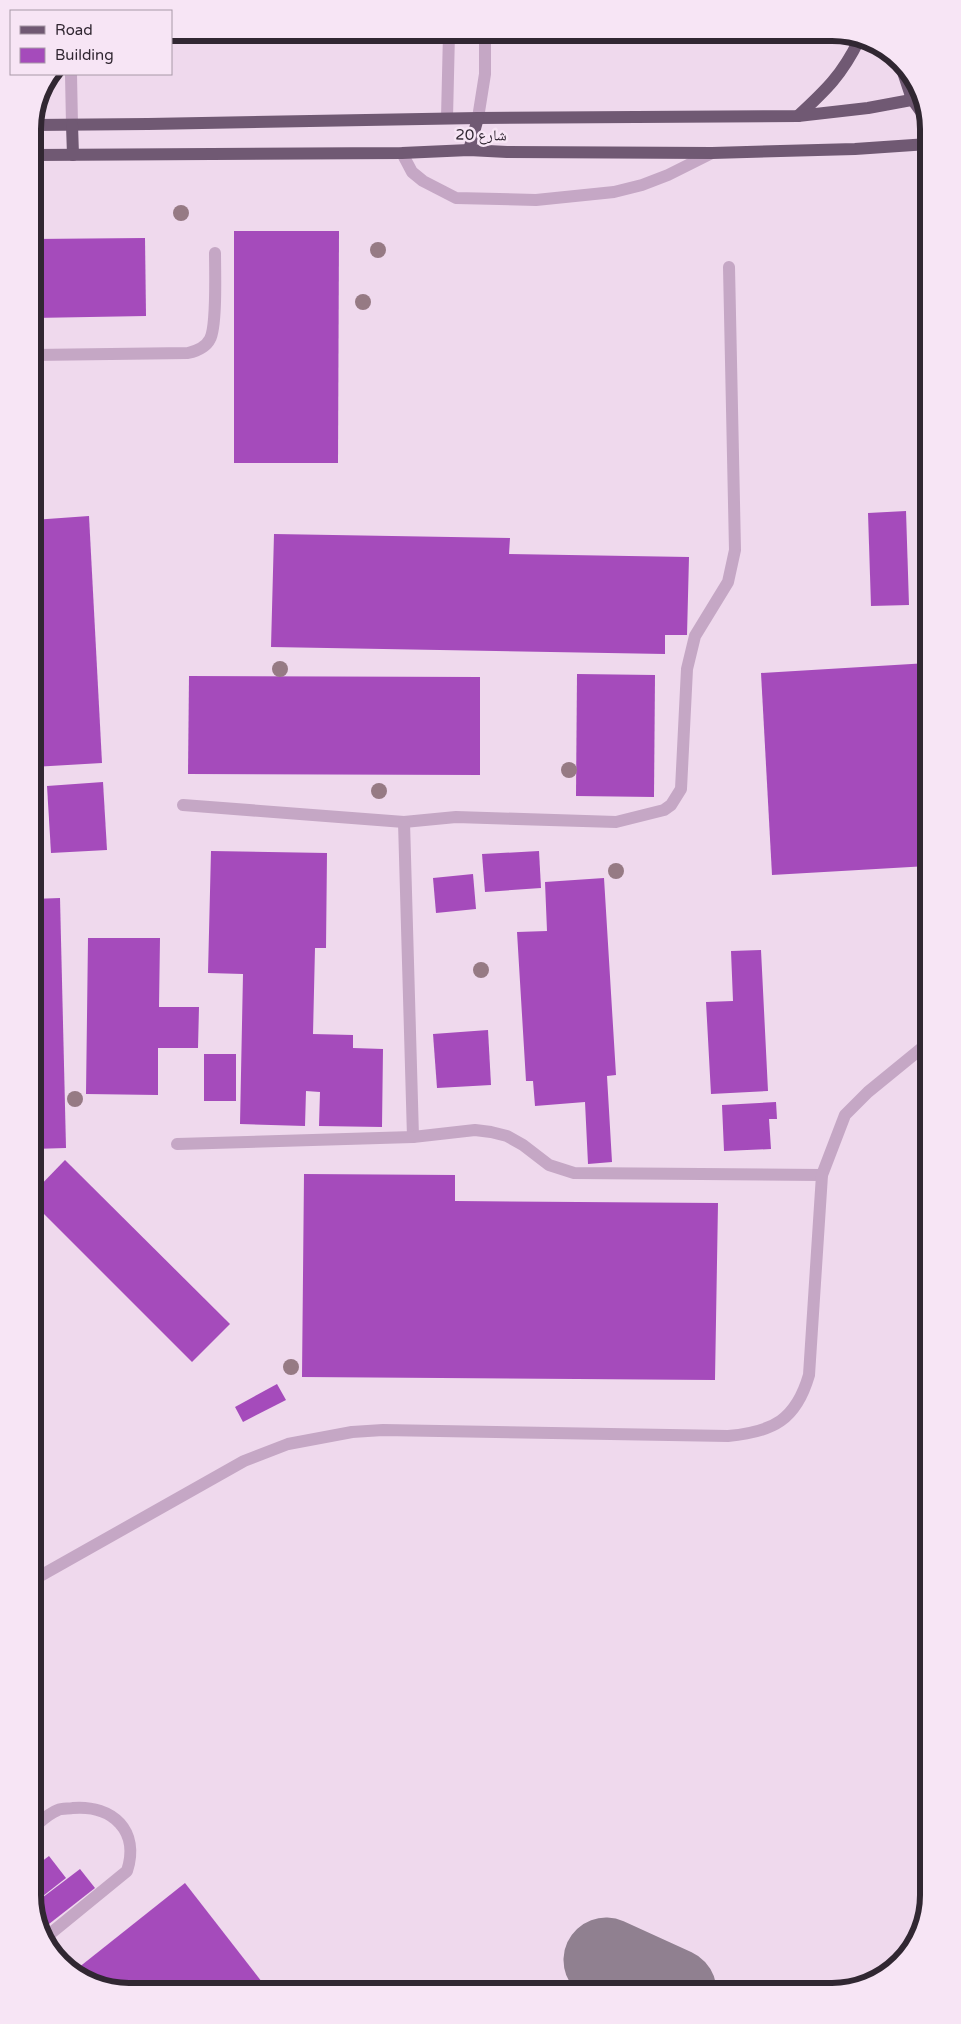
<svg xmlns="http://www.w3.org/2000/svg" width="961" height="2024" viewBox="0 0 961 2024" font-family="'Varela Round','Noto Naskh Arabic',sans-serif">
	<rect width="100%" height="100%" fill="#efd9ed"/>
	<g fill="none" stroke-linecap="round" stroke-linejoin="round">
		<!-- taxiway -->
		<path stroke="#908090" stroke-width="85" d="M 606,1960 L 674,1991"/>
	</g>
	<!-- building -->
	<g fill="#a54bbb">
		<path d="M 234,231 L 339,231 L 338,463 L 234,463 Z"/>
		<path d="M 145,238 L 146,316 L 33,318 L 33,239 Z"/>
		<path d="M 906,511 L 909,605 L 871,606 L 868,513 Z"/>
		<path d="M 89,516 L 102,763 L 33,767 L 33,520 Z"/>
		<path d="M 274,534 L 510,538 L 509,554 L 689,557 L 687,635 L 665,635 L 665,654 L 271,647 Z"/>
		<path d="M 928,663 L 928,866 L 772,875 L 761,673 Z"/>
		<path d="M 577,674 L 655,675 L 654,797 L 576,796 Z"/>
		<path d="M 189,676 L 480,677 L 480,775 L 188,774 Z"/>
		<path d="M 103,782 L 107,850 L 51,853 L 47,786 Z"/>
		<path d="M 211,851 L 327,853 L 326,948 L 315,948 L 313,1034 L 353,1035 L 353,1048 L 383,1049 L 382,1127 L 319,1126 L 320,1092 L 306,1091 L 305,1126 L 240,1124 L 243,974 L 208,973 Z"/>
		<path d="M 539,851 L 541,888 L 485,892 L 482,854 Z"/>
		<path d="M 473,874 L 476,909 L 436,913 L 433,878 Z"/>
		<path d="M 604,878 L 616,1075 L 607,1076 L 612,1162 L 588,1164 L 585,1102 L 535,1106 L 533,1081 L 526,1081 L 517,932 L 547,931 L 545,882 Z"/>
		<path d="M 60,898 L 66,1148 L 33,1149 L 33,899 Z"/>
		<path d="M 88,938 L 160,938 L 159,1007 L 199,1007 L 198,1048 L 158,1048 L 158,1095 L 86,1094 Z"/>
		<path d="M 761,950 L 768,1091 L 711,1094 L 706,1002 L 733,1001 L 731,951 Z"/>
		<path d="M 488,1030 L 491,1085 L 437,1088 L 433,1034 Z"/>
		<rect x="204" y="1054" width="32" height="47"/>
		<path d="M 776,1102 L 777,1119 L 769,1119 L 771,1149 L 724,1151 L 722,1105 Z"/>
		<path d="M 65,1160 L 230,1324 L 192,1362 L 33,1203 L 33,1193 Z"/>
		<path d="M 304,1174 L 455,1175 L 455,1201 L 718,1203 L 715,1380 L 302,1377 Z"/>
		<path d="M 277,1384 L 286,1400 L 243,1422 L 235,1407 Z"/>
		<path d="M 49,1856 L 66,1878 L 34,1903 L 33,1868 Z"/>
		<path d="M 80,1869 L 95,1888 L 40,1931 L 34,1904 Z"/>
		<path d="M 185,1883 L 269,1991 L 123,1991 L 75,1975 L 73,1972 Z"/>
	</g>
	<g fill="none" stroke-linecap="round" stroke-linejoin="round">
		<!-- minor -->
		<g stroke="#c5a7c5" stroke-width="12">
			<path d="M 71,74 L 72,125"/>
			<path d="M 447,118 L 449,33"/>
			<path d="M 478,118 L 485,74 L 485,33"/>
			<path d="M 402,153 L 412,172 L 423,181 L 456,198 L 536,200 L 614,192 L 642,185 L 668,175 L 712,153"/>
			<path d="M 33,355 L 188,353 C 197,351 206,347 210,339 C 217,326 215,270 215,253"/>
			<path d="M 183,805 L 404,822 L 456,817 L 616,822 L 664,810 L 671,805 L 681,789 L 687,669 L 695,636 L 728,582 L 735,550 L 729,267"/>
			<path d="M 404,822 L 413,1137"/>
			<path d="M 177,1144 L 413,1137 L 475,1130 L 491,1132 L 507,1136 L 523,1145 L 549,1165 L 574,1173 L 822,1175"/>
			<path d="M 33,1580 L 244,1461 L 288,1444 L 352,1432 L 383,1430 L 728,1436 C 773,1432 796,1420 809,1375 L 822,1175 L 845,1115 L 868,1092 L 928,1043"/>
			<path d="M 33,1828 C 40,1822 49,1813 58,1810 C 62,1808 69,1809 73,1808 C 113,1805 140,1831 127,1871 L 45,1938"/>
		</g>
		<!-- major -->
		<g stroke="#705973" stroke-width="12">
			<path d="M 901,66 L 912,99 L 927,120"/>
			<path d="M 798,116 C 826,90 842,75 859,40"/>
			<path d="M 33,125 L 148,124 L 478,118 L 798,116 L 868,108 L 922,98"/>
			<path d="M 72,125 L 73,155"/>
			<path d="M 469,150 L 478,118"/>
			<path d="M 33,155 L 402,153 L 469,150 L 507,152 L 712,153 L 855,149 L 928,144"/>
		</g>
	</g>
	<!-- trees -->
	<g fill="#967a84">
		<circle cx="181" cy="213" r="8"/>
		<circle cx="378" cy="250" r="8"/>
		<circle cx="363" cy="302" r="8"/>
		<circle cx="280" cy="669" r="8"/>
		<circle cx="569" cy="770" r="8"/>
		<circle cx="379" cy="791" r="8"/>
		<circle cx="616" cy="871" r="8"/>
		<circle cx="481" cy="970" r="8"/>
		<circle cx="75" cy="1099" r="8"/>
		<circle cx="291" cy="1367" r="8"/>
	</g>
	<g text-anchor="middle" stroke-width="5" stroke-linejoin="round" paint-order="stroke">
		<!-- street labels -->
		<g font-size="15" fill="#312732" stroke="#f7e5f5">
			<text transform="translate(481 135) rotate(1)" y="5">شارع 20</text>
		</g>
	</g>
	<!-- crop -->
	<path d="M0 0H961V2024H0ZM129 41H832A88 88 0 0 1 920 129V1895A88 88 0 0 1 832 1983H129A88 88 0 0 1 41 1895V129A88 88 0 0 1 129 41Z" fill="#f7e5f5" fill-rule="evenodd"/>
	<path fill="none" stroke="#312732" stroke-width="6" d="M129 41H832A88 88 0 0 1 920 129V1895A88 88 0 0 1 832 1983H129A88 88 0 0 1 41 1895V129A88 88 0 0 1 129 41Z"/>
	<!-- legend -->
	<rect x="10" y="10" width="162" height="65" fill="#f7e5f5" stroke="#a899a7"/>
	<rect x="20" y="26" width="25" height="8" fill="#705973" stroke="#a899a7"/>
	<text x="55" y="35" font-size="15" fill="#312732">Road</text>
	<rect x="20" y="48" width="25" height="15" fill="#a54bbb" stroke="#a899a7"/>
	<text x="55" y="60" font-size="15" fill="#312732">Building</text>
</svg>
